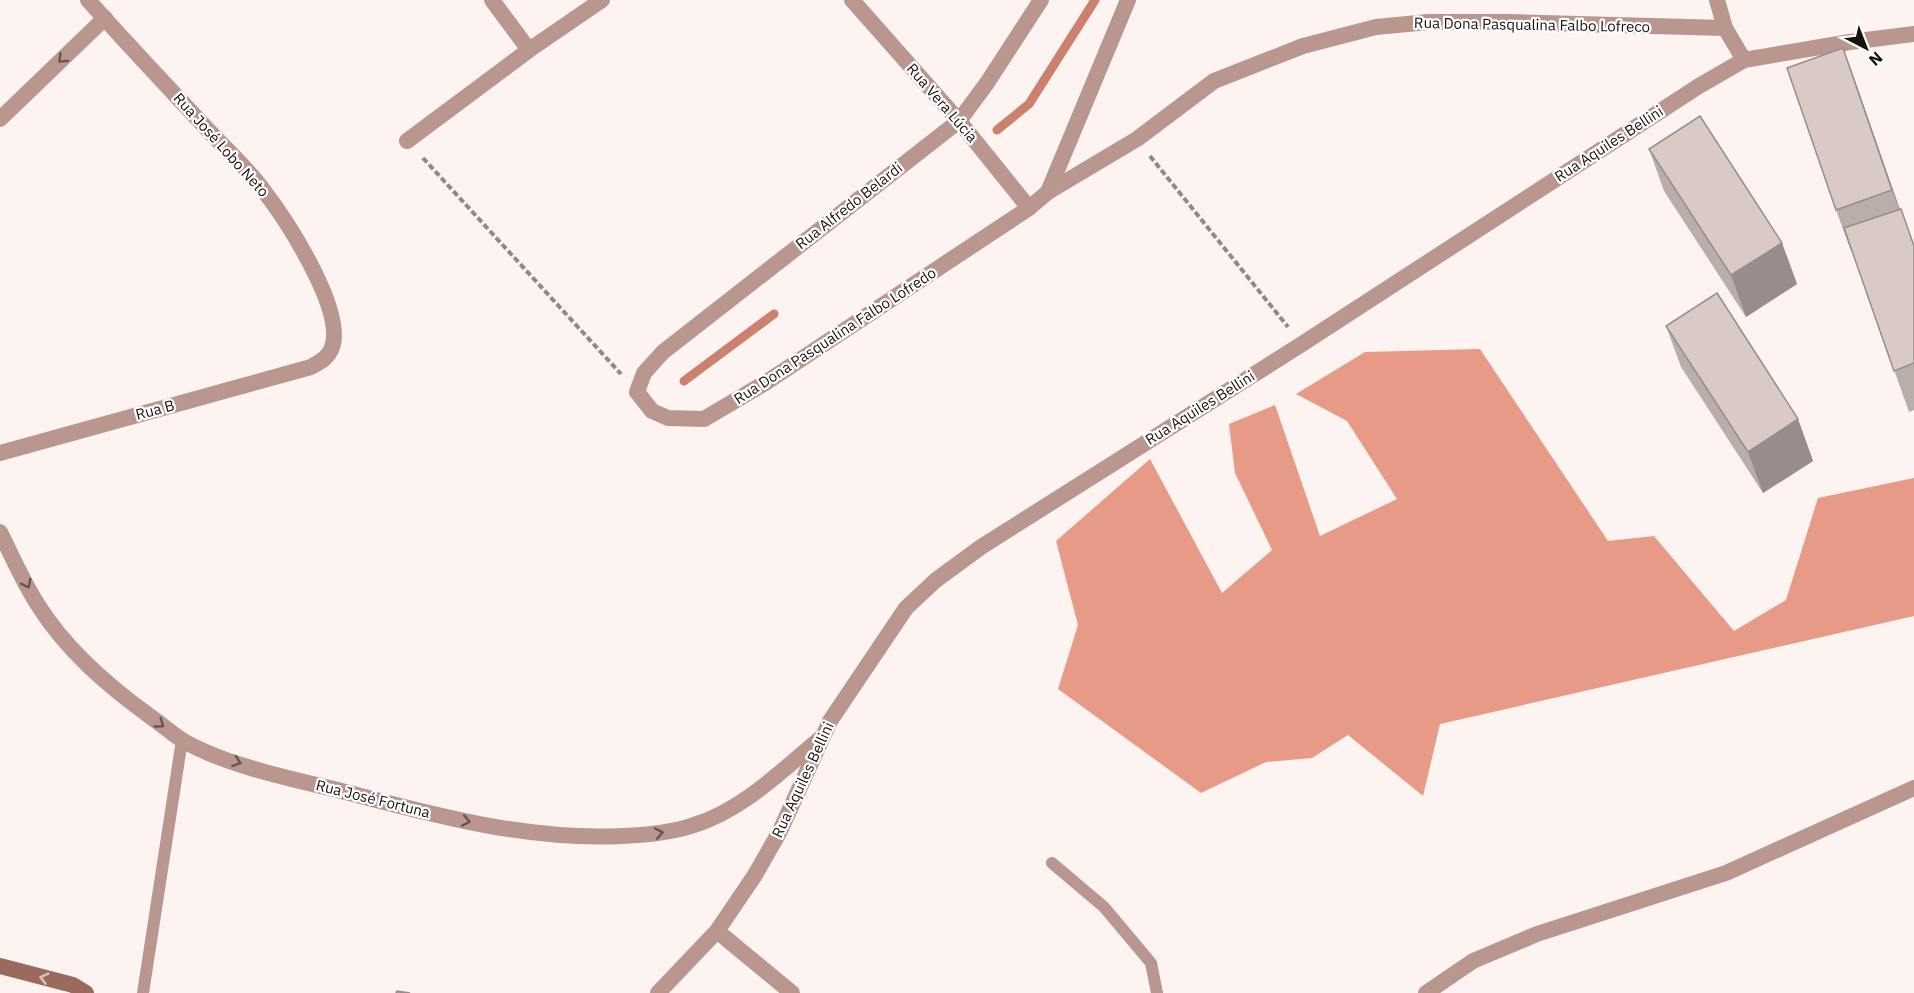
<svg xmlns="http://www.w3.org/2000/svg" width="1914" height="993" viewBox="0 0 1914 993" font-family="'IBM Plex Sans',sans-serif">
	<rect width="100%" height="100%" fill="#fdf3f1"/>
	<!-- forest -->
	<path fill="#e79a85" d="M 1480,349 L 1608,541 L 1654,536 L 1734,631 L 1786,600 L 1818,498 L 1914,478 L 1914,616 L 1440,724 L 1423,796 L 1348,735 L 1312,758 L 1266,762 L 1201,793 L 1058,689 L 1078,625 L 1056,541 L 1150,459 L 1222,593 L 1272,550 L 1235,473 L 1229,424 L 1275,405 L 1320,536 L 1397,499 L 1347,421 L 1296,394 L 1365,352 Z"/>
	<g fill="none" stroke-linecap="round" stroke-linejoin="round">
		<!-- stream -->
		<g stroke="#cb816d" stroke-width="9">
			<path d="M 997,130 L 1029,104 L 1095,0"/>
			<path d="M 684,381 L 774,314"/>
		</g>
		<!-- path -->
		<g stroke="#918987" stroke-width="4" stroke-dasharray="6 3" stroke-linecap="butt">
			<path d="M 1150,156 L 1288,327"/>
			<path d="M 423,158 L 621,374"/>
		</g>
		<!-- service -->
		<g stroke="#ba978e" stroke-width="12">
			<path d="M 1052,863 L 1104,907 L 1151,963 L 1157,993"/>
			<path d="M 143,993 L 182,740"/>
		</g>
		<!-- minor -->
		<g stroke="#ba978e" stroke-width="16">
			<path d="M 492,0 L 529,50"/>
			<path d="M 852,0 L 959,121 L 1029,208"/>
			<path d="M 1041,0 L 987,83 L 959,121 L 663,352 L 644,373 L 637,392 L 652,411 L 668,418 L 704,419 L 765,383 L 1029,208 L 1048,192 L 1137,139 L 1214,81 L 1303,46 L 1376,27 L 1428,22 L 1509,22 L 1725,28"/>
			<path d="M 1717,0 L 1725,28 L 1744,60"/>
			<path d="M 0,119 L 105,18"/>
			<path d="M 407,141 L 529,50 L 602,0"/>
			<path d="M 1048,192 L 1128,0"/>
			<path d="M 0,453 L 311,367 C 319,362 327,359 331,350 C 348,314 287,221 264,191 C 248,169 227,150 209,131 C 168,87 127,44 88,0"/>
			<path d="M 0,532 C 12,556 23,582 38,605 C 66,650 108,686 151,717 C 161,724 171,733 182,740 C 222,764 291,779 338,790 C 431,814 526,841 623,836 C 647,835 671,833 694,825 C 743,810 782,770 821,738"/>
			<path d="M 717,931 L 792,993"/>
			<path d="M 1426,993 L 1473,961 L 1537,934 L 1726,873 L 1914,788"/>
		</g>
		<!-- tertiary -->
		<path stroke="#ba978e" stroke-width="16" d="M 658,993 L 717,931 L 755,875 L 780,831 L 830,721 L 906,608 L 936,580 L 981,547 L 1302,344 L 1699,86 L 1744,60 L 1850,42 L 1914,34"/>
		<!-- secondary -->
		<path stroke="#9b6a5c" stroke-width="16" d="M 0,966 L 73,985 L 86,993"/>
	</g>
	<!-- wall -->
	<g fill="#bbaeaa">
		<path d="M 1843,48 L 1900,209 L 1914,244 L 1914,410 L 1909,412 L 1852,251 L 1851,251 L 1836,210 Z"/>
		<path d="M 1649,149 L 1782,243 L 1797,284 L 1746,317 L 1664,191 Z"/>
		<path d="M 1666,326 L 1798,419 L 1813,461 L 1763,493 L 1681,367 Z"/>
	</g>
	<!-- shaded-wall -->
	<g fill="#988d8b">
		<path d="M 1843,48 L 1858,89 L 1907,231 L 1892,190 Z"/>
		<path d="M 1782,243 L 1797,284 L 1746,317 L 1731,275 Z"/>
		<path d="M 1798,419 L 1813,461 L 1763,493 L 1748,452 Z"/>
	</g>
	<!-- building -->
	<g fill="#d9cac6" stroke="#988d8b" stroke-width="1.5">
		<path d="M 1843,48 L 1892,190 L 1836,210 L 1787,68 Z"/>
		<path d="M 1700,116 L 1782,243 L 1731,275 L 1649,149 Z"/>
		<path d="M 1901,209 L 1914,246 L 1914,363 L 1894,371 L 1844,228 Z"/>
		<path d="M 1717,293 L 1798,419 L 1748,452 L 1666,326 Z"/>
		<path d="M 397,991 L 410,993 L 396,993 Z"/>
	</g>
	<!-- one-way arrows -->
	<defs><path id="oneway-chevron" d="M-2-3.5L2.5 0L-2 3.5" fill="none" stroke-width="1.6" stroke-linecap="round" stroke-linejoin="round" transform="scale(1.5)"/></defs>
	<g stroke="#695450">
		<use href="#oneway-chevron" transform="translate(62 59) rotate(136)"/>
		<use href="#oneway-chevron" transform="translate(27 584) rotate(63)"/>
		<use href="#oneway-chevron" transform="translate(160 724) rotate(36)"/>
		<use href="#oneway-chevron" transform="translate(237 762) rotate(19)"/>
		<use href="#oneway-chevron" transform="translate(466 821) rotate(11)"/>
		<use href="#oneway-chevron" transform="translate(659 833) rotate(-10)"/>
	</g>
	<use stroke="#d7c3be" href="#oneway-chevron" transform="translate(44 978) rotate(-165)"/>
	<g text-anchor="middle" stroke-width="4.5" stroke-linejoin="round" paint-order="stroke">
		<!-- street labels -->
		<g font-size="15" fill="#181211" stroke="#fff">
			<text transform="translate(1532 25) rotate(1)" y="5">Rua Dona Pasqualina Falbo Lofreco</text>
			<text transform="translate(942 103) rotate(49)" y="5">Rua Vera Lúcia</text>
			<text transform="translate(1609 144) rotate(-33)" y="5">Rua Aquiles Bellini</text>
			<text transform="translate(221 145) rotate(48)" y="5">Rua José Lobo Neto</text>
			<text transform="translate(849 206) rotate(-38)" y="5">Rua Alfredo Belardi</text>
			<text transform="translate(835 336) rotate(-33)" y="5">Rua Dona Pasqualina Falbo Lofredo</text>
			<text transform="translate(1200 408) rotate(-32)" y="5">Rua Aquiles Bellini</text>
			<text transform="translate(155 410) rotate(-15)" y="5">Rua B</text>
			<text transform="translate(803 780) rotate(-65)" y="5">Rua Aquiles Bellini</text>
			<text transform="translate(373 799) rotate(14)" y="5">Rua José Fortuna</text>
		</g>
	</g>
	<!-- north arrow -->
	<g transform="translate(1866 48) rotate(138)" stroke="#ffffff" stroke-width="4.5" paint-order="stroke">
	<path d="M0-4.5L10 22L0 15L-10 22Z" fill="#181211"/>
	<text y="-9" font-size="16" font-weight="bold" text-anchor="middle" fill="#181211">N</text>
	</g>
</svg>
